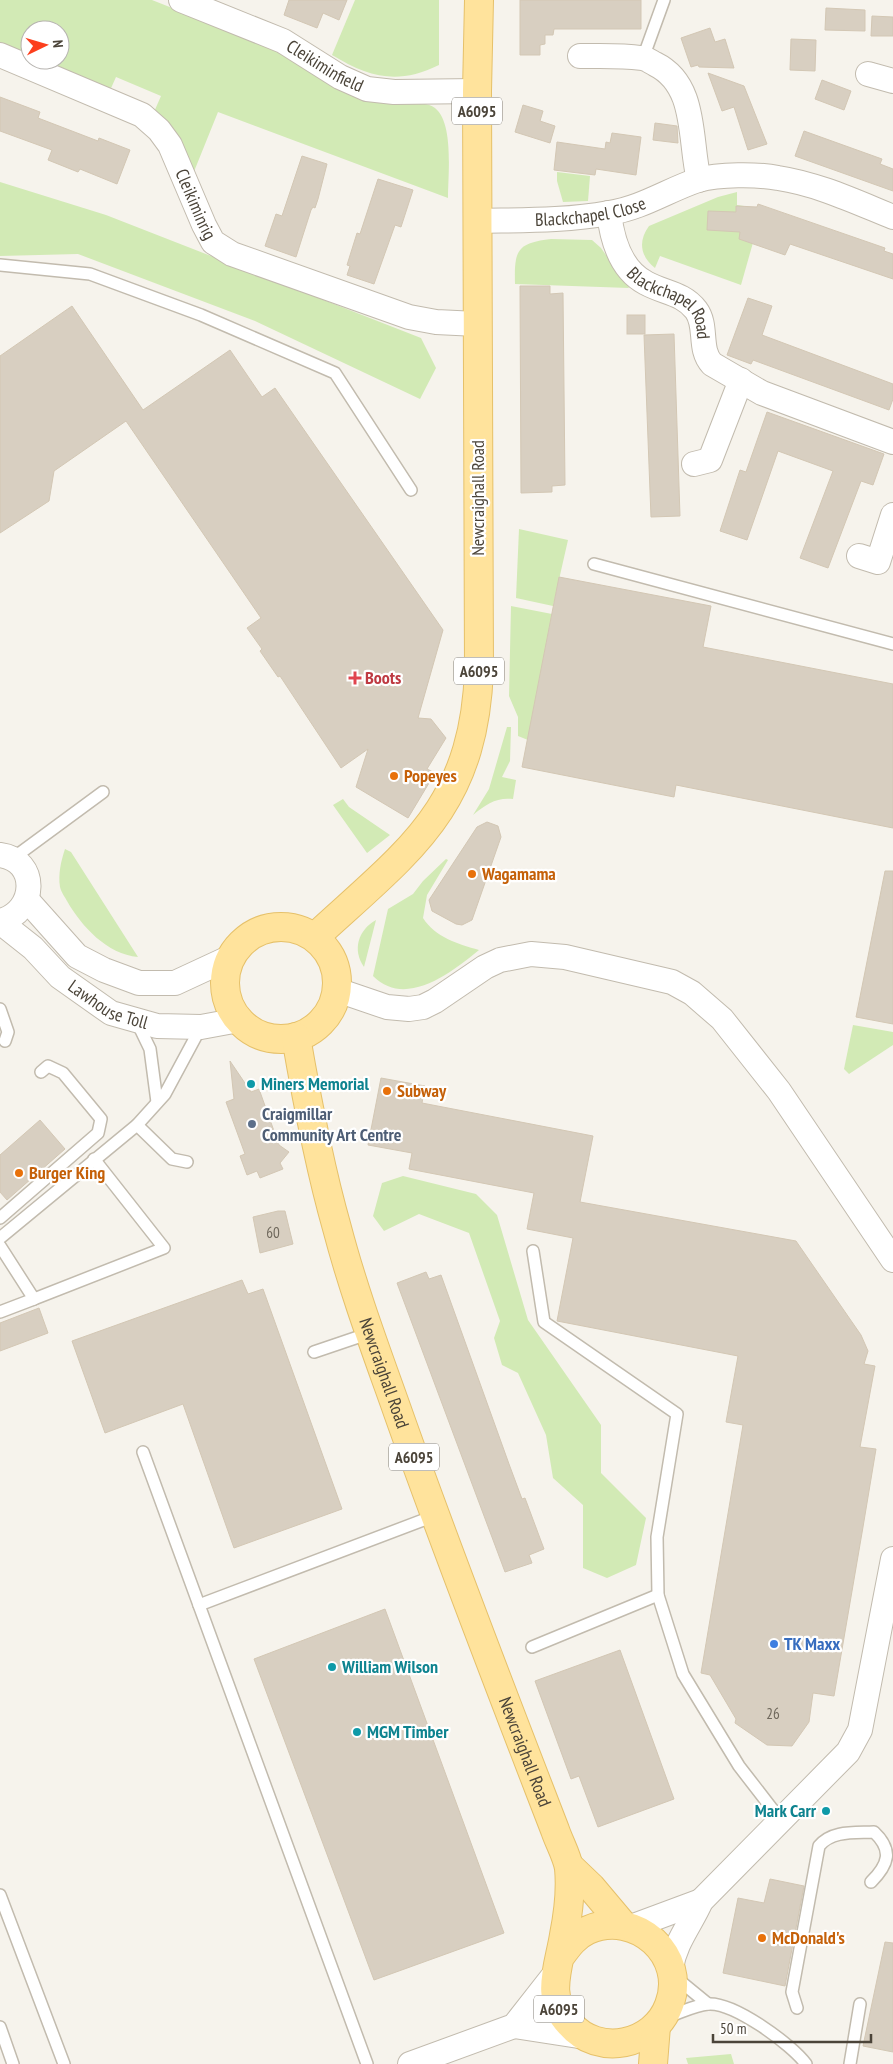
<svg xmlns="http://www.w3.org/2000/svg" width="893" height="2064" viewBox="0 0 893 2064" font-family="'PT Sans Narrow',sans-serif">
	<rect width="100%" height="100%" fill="#f6f3ec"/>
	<!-- green -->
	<g fill="#d2eab5" fill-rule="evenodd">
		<path d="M 0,0 L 152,0 L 409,102 C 418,103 428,103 435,108 C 454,123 448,175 448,198 L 218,112 L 193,174 L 154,112 L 161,96 L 116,77 L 108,95 L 0,50 ZM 30,30 L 60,30 L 60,60 L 30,60 Z"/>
		<path d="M 355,0 L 439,0 L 439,65 C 398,85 370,78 332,55 Z"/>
		<path d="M 557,172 L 590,176 L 588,201 L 563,202 L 557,181 Z"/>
		<path d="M 0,182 L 106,215 L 421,338 L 436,368 L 420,399 L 255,321 L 78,254 L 0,256 Z"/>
		<path d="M 737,192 L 737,205 L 744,206 L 743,223 L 756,232 L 741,285 L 660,256 L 655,268 C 640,256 638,241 649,226 L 718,197 Z"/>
		<path d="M 551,239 L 592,240 L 601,248 L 629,288 L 515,284 C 514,250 517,243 551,239 Z"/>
		<path d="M 519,529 L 568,540 L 553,606 L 516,598 Z"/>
		<path d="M 511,606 L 552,614 L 528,740 L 518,736 L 518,717 L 509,696 Z"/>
		<path d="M 507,727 L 511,727 L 510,761 L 502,777 L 516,780 L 513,799 C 497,797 486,804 473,815 L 489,789 Z"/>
		<path d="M 343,799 L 349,807 L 390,835 L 367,853 L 333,805 Z"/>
		<path d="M 65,849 L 71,852 L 138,957 C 107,954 82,927 67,901 C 65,897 61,892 60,887 C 58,874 61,861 65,849 Z"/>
		<path d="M 446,859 L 448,860 L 427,895 L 423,918 C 435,937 458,944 479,950 C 452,972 406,1009 373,976 L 388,909 L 413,894 L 423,881 Z"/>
		<path d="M 376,920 L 364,967 C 352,950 358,930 376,920 Z"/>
		<path d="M 853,1025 L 893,1032 L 893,1045 L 849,1074 L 844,1069 Z"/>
		<path d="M 403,1176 L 476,1194 L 497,1215 L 528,1320 L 601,1425 L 601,1473 L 646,1518 L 636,1565 L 607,1578 L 583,1568 L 583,1505 L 553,1478 L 546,1435 L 518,1373 L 502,1365 L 494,1338 L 500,1321 L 469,1233 L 419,1214 L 384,1231 L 373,1216 L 382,1183 Z"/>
		<path d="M 731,2054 L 734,2064 L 688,2064 L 686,2058 Z"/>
	</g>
	<!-- building -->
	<g fill="#d8cfc1" stroke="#d3c7b4">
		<path d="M 289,0 L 347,0 L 339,20 L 323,13 L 317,28 L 284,15 Z"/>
		<path d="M 520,0 L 641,0 L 641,29 L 554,29 L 553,35 L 545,35 L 545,44 L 540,45 L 540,55 L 520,55 Z"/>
		<path d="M 826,8 L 865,10 L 865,31 L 825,30 Z"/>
		<path d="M 872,16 L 893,17 L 893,36 L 871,36 Z"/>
		<path d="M 710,28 L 715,42 L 725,39 L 734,68 L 699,67 L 698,65 L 691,67 L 681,38 Z"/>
		<path d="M 791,39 L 816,40 L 815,71 L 790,70 Z"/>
		<path d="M 708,73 L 744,86 L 767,144 L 748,150 L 734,107 L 722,111 Z"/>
		<path d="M 822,80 L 851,91 L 844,110 L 815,99 Z"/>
		<path d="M 0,97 L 40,112 L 38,118 L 98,141 L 99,138 L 130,150 L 117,184 L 80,169 L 78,172 L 48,160 L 52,150 L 0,131 Z"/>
		<path d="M 523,105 L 543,111 L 540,121 L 555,126 L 550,143 L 515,132 Z"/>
		<path d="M 655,123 L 677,126 L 678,143 L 653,140 Z"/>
		<path d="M 804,131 L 882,159 L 880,164 L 893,169 L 893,191 L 795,156 Z"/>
		<path d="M 612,133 L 641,137 L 636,175 L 596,169 L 595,175 L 554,170 L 557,142 L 605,149 L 606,142 L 610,143 Z"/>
		<path d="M 302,156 L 327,164 L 318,199 L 315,208 L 313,207 L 311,210 L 296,257 L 265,246 L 276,214 L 282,216 Z"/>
		<path d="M 378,179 L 413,190 L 401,227 L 395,225 L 374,284 L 347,275 L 350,266 L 347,265 L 357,233 L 360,234 Z"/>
		<path d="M 758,204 L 885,248 L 884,251 L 893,254 L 893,279 L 790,244 L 785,255 L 739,239 L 740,232 L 707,230 L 708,211 L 736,212 L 736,206 L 757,207 Z"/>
		<path d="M 520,286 L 550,286 L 550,294 L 563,293 L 565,485 L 552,486 L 552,492 L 521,493 Z"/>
		<path d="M 748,298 L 772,306 L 762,335 L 893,384 L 893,399 L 889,410 L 753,360 L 751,364 L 727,355 Z"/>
		<path d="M 72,306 L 143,410 L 230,350 L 262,397 L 275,388 L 443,630 L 418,718 L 431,719 L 446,738 L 427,769 L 435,773 L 408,818 L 356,787 L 368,749 L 341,768 L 280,676 L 278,677 L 260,651 L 262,649 L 247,628 L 261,618 L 126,421 L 54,471 L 49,501 L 0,533 L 0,356 Z"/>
		<rect x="627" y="315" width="18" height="19"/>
		<path d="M 674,334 L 680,516 L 651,517 L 644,335 Z"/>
		<path d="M 767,412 L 884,454 L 873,485 L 861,481 L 828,568 L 800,558 L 833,471 L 778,451 L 747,540 L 720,531 L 740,470 L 746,472 Z"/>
		<path d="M 559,577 L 711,606 L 703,647 L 893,684 L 893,828 L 676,785 L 674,797 L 522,767 Z"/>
		<path d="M 487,822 L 498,826 L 501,837 L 472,920 L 462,925 L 456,924 L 432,911 L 429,900 L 477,827 Z"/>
		<path d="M 885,871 L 893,871 L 893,1024 L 856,1017 Z"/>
		<path d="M 230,1061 L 251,1092 L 259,1089 L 279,1145 L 289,1152 L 280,1163 L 283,1169 L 260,1178 L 257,1171 L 247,1175 L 240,1156 L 245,1154 L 226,1102 L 234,1099 Z"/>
		<path d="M 381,1078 L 425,1086 L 422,1103 L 593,1136 L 580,1202 L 796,1241 L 861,1335 L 868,1351 L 864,1364 L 875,1366 L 860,1447 L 876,1449 L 863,1527 L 834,1696 L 813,1693 L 809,1722 L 792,1746 L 767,1745 L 735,1723 L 736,1719 L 710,1675 L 701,1673 L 743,1425 L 726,1422 L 738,1356 L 557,1321 L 573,1238 L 527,1229 L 534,1193 L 409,1169 L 412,1153 L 368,1145 Z"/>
		<path d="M 40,1120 L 65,1149 L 7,1200 L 0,1192 L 0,1155 Z"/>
		<path d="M 278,1211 L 285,1211 L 293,1244 L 260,1253 L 253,1217 Z"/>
		<path d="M 426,1272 L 429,1279 L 441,1275 L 509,1464 L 522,1499 L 525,1498 L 544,1549 L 529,1555 L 532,1563 L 505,1572 L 397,1283 Z"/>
		<path d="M 242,1280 L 248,1294 L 263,1289 L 342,1509 L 234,1548 L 183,1404 L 105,1433 L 72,1341 Z"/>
		<path d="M 39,1308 L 48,1333 L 0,1351 L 0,1323 Z"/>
		<path d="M 385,1609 L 504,1933 L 374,1980 L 254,1659 Z"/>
		<path d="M 620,1650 L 674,1799 L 598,1827 L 579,1776 L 571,1779 L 535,1681 Z"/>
		<path d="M 770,1879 L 804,1886 L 785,1986 L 723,1973 L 738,1898 L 764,1903 Z"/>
		<path d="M 885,1942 L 893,1943 L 893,2052 L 863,2046 Z"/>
	</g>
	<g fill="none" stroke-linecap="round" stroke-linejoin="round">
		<!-- service casing -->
		<g stroke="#c2bbae" stroke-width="14">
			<g id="service">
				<path d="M 643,58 L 664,0"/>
				<path d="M 0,265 L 90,274 L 201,315 L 335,373 L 411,490"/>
				<path d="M 594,564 L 893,644"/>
				<path d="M 12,859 L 103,792"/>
				<path d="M 0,1009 L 8,1032 L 5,1041"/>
				<path d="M 136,1020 L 150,1049 L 157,1102"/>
				<path d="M 137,1125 L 172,1159 L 187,1162"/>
				<path d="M 0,1218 L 98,1133 L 101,1119 L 63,1073 L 48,1066 L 41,1072"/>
				<path d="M 0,1238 L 137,1125 L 165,1094 L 201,1027"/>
				<path d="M 0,1246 L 34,1299 L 164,1248 L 94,1159"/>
				<path d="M 533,1251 L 544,1322 L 677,1414 L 657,1537 L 658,1595 L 683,1674 L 739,1766 L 780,1819"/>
				<path d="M 0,1312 L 34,1299"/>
				<path d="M 314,1352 L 370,1333"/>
				<path d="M 143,1452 L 367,2064"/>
				<path d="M 199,1605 L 434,1516"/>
				<path d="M 532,1647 L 658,1595"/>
				<path d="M 0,1895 L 64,2064"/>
				<path d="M 675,1977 L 708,2004"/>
				<path d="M 797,2008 L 792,1992 L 819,1846 C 832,1830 855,1833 874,1832 C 893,1850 889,1864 871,1882"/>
				<path d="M 667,2017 C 680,2013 695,2005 708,2004 C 734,2002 791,2044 806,2064"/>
				<path d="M 0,2027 L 13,2064"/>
				<path d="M 850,2064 L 860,2004"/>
			</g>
		</g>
		<!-- minor casing -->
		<g stroke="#c2bbae" stroke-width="26">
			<g id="minor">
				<path id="s1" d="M 181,0 L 283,41 L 340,77 L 367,89 L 394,92 L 477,91"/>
				<path id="s2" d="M 0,55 L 142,115 L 159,130 L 170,145 L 204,225 L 213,242 L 232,254 L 409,317 L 436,322 L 477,324"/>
				<path d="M 580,56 C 600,56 621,55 641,58 C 646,58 651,62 655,64 C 698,85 689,141 699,180"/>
				<path d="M 868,74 L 893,81"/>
				<path id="s3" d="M 609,213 C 612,239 621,270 646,283 C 664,293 683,293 696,310 C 708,326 698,349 712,364 L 762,393 L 893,442"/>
				<path id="s4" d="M 477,221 C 521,220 566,221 609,213 C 642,208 668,190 698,180 C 719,174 757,174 778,178 C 818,184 856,202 893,217"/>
				<path d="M 694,464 L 710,460 L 741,380"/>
				<path d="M 859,556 L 878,562 L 893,515"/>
				<path d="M 0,855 C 39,860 37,912 0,921"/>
				<path d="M 27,900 L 77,956 L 104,970 L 139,983 L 175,983 L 231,957"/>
				<path id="s5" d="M 0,922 L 33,948 L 60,977 L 111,1013 L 157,1026 L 201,1027 L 239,1020"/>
				<path d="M 337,990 L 387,1007 L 409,1009 L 423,1007 L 435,1001 L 485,967 L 500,960 L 531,954 L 565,957 L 672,982 L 692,993 L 722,1019 L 779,1091 L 893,1260"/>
				<path d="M 631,1927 L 701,1901"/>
				<path d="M 671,1968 C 675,1942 691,1924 701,1901 L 848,1752 L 860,1730 L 893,1559"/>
				<path d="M 514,2026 L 585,2037"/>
				<path d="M 410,2064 L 514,2026 L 554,1975"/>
			</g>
		</g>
		<!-- primary casing -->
		<g stroke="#e6c16a" stroke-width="30">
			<g id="primary">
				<circle cx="281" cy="983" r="56"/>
				<path d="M 315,937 C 408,851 474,809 479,670 L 477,91 L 479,0"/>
				<path id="s6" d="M 296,1037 C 307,1101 319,1165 337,1228 C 353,1289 375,1348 396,1407 C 446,1549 501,1690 555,1830 C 559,1842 567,1856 569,1868 C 571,1889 568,1915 564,1935 C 559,1967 544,1997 570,2024 C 598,2057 654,2046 669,2005 C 688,1956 636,1909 588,1930 C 575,1936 568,1946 560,1957"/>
				<path d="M 569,1866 L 591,1887 L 623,1925"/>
				<path d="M 653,2064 L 656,2026"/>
			</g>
		</g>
		<!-- service -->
		<use href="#service" stroke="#fff" stroke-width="11"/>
		<!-- minor -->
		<use href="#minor" stroke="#fff" stroke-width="24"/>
		<!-- primary -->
		<use href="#primary" stroke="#ffe39c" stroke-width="28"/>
	</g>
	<!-- markers -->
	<path fill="#e0444e" stroke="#fff" stroke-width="2" d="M352.5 670.5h5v5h5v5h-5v5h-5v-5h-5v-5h5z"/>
	<g fill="#e8710a" stroke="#fff" stroke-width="2">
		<circle cx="394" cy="776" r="5"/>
		<circle cx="472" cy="874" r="5"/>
		<circle cx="387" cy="1091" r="5"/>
		<circle cx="19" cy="1173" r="5"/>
		<circle cx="762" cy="1938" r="5"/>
	</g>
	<g fill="#0f9aa8" stroke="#fff" stroke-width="2">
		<circle cx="251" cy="1084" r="5"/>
		<circle cx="332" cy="1667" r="5"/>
		<circle cx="357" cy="1732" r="5"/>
		<circle cx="826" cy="1811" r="5"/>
	</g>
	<circle fill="#5c6f8a" stroke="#fff" stroke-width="2" cx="252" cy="1124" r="5"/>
	<circle fill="#3f7fe0" stroke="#fff" stroke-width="2" cx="774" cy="1644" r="5"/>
	<g text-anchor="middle" stroke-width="4.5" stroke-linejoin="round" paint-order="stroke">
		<!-- number labels -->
		<g font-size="15" fill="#6e675b">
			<text x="273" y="1238">60</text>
			<text x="773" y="1719">26</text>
		</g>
		<!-- shield labels -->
		<g fill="#fff" stroke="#817c74" stroke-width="1">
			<rect x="452" y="97.5" width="50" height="27" rx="4"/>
			<rect x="454" y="657.5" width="50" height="27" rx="4"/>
			<rect x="389" y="1443.5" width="50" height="27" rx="4"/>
			<rect x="534" y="1995.5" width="50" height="27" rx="4"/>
		</g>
		<g font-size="16" font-weight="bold" fill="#4b4439">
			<text x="477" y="117">A6095</text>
			<text x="479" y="677">A6095</text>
			<text x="414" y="1463">A6095</text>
			<text x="559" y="2015">A6095</text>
		</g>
		<!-- street labels -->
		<g font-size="18" fill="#4b4439" stroke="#fff">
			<text dy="6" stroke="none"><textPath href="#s1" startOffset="159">Cleikiminfield</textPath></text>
			<text dy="6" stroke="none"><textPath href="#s2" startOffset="260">Cleikiminrig</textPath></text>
			<text dy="6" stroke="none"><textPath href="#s4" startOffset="114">Blackchapel Close</textPath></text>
			<text dy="6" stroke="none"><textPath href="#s3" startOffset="116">Blackchapel Road</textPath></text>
			<text transform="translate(478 498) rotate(-90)" y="6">Newcraighall Road</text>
			<text dy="6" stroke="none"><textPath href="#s5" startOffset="138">Lawhouse Toll</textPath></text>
			<text dy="6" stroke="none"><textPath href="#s6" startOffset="348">Newcraighall Road</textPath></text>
			<text dy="6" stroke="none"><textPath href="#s6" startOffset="752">Newcraighall Road</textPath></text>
		</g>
		<!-- health labels -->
		<g font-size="18" font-weight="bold" fill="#be3a42" stroke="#fff" text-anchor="start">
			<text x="365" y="684">Boots</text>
		</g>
		<!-- food labels -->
		<g font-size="18" font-weight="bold" fill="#c56008" stroke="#fff" text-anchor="start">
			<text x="404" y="782">Popeyes</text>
			<text x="482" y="880">Wagamama</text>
			<text x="397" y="1097">Subway</text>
			<text x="29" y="1179">Burger King</text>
			<text x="772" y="1944">McDonald's</text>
		</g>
		<!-- culture labels -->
		<g font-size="18" font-weight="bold" fill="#0d838f" stroke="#fff" text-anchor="start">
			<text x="261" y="1090">Miners Memorial</text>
			<text x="342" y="1673">William Wilson</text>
			<text x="367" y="1738">MGM Timber</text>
			<text x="816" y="1817" text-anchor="end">Mark Carr</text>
		</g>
		<!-- service labels -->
		<g font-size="18" font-weight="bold" fill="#4e5e75" stroke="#fff" text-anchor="start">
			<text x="262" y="1120">Craigmillar<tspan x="262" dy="21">Community Art Centre</tspan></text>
		</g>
		<!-- shop labels -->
		<g font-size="18" font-weight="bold" fill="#366cbe" stroke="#fff" text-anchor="start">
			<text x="784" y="1650">TK Maxx</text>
		</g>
	</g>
	<!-- north arrow -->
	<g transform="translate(45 45) rotate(85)"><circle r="24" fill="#ffffff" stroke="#b7b4b0"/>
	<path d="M0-4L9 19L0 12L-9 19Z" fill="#fc3f1d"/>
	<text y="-8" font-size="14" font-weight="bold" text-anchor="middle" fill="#4b4439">N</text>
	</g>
	<!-- scale -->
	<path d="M713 2034v8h158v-8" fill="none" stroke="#4b4439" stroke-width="2.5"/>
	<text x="720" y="2034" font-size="15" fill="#4b4439" stroke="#ffffff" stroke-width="4" paint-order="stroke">50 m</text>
</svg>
